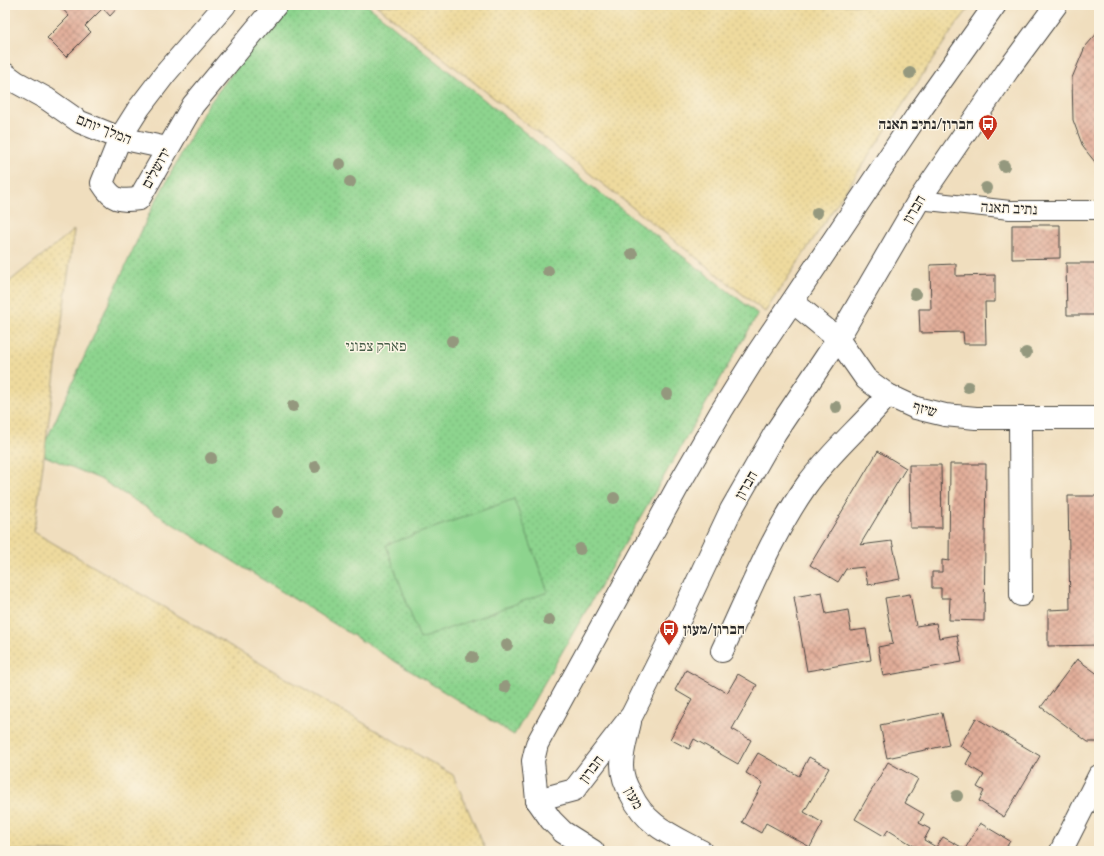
<svg xmlns="http://www.w3.org/2000/svg" width="1104" height="856" viewBox="0 0 1104 856" font-family="Vollkorn,'Frank Ruhl Libre',serif">
	<defs>
		<pattern id="grass-dots" width="8" height="8" patternUnits="userSpaceOnUse"><rect width="8" height="8" fill="#8dd48e"/><path d="M2 2h.1M6 6h.1" fill="none" stroke="#7ab67b" stroke-width="1.8" stroke-linecap="round"/></pattern>
		<pattern id="sand-dots" width="8" height="8" patternUnits="userSpaceOnUse"><rect width="8" height="8" fill="#eeda9e"/><path d="M2 2h.1M6 6h.1" fill="none" stroke="#cb8" stroke-width="1.8" stroke-linecap="round"/></pattern>
		<pattern id="building-cross-hatch" width="8" height="8" patternUnits="userSpaceOnUse"><rect width="8" height="8" fill="#e2ae9a"/><path d="M0 0l8 8M0 8l8-8" fill="none" stroke="#b78e7e"/></pattern>
	</defs>
	<rect width="100%" height="100%" fill="#fcf5e5"/>
	<filter id="ink" filterUnits="userSpaceOnUse"><feTurbulence type="fractalNoise" baseFrequency=".025" numOctaves="2"/><feDisplacementMap in="SourceGraphic" scale="8" xChannelSelector="R" yChannelSelector="G"/><feConvolveMatrix kernelMatrix="1 2 1 2 8 2 1 2 1" color-interpolation-filters="sRGB"/></filter>
	<filter id="wash" filterUnits="userSpaceOnUse"><feTurbulence type="fractalNoise" baseFrequency=".012" numOctaves="4" result="noise"/><feDisplacementMap in="SourceGraphic" scale="16" xChannelSelector="R" yChannelSelector="G"/><feGaussianBlur stdDeviation="0.9" result="paint"/><feColorMatrix in="noise" values="0 0 0 0 0 0 0 0 0 0 0 0 0 0 0 0 0 1.4 0 .05"/><feComposite in="paint" operator="in"/></filter>
	<g filter="url(#wash)">
		<rect width="100%" height="100%" fill="#f0debe"/>
		<!-- grass -->
		<path fill="url(#grass-dots)" stroke="#5c805c" d="M 288,5 L 367,5 L 586,182 L 758,314 L 514,735 L 100,479 L 40,454 L 151,210 L 206,108 L 255,42 Z"/>
		<!-- sand -->
		<g fill="url(#sand-dots)" stroke="#8c8264">
			<path d="M 376,5 L 972,5 L 955,26 L 765,312 Z"/>
			<path d="M 74,230 L 34,532 L 453,775 L 486,851 L 5,851 L 5,285 Z"/>
		</g>
		<!-- pitch -->
		<path fill="#8dd48e" stroke="#5c805c" d="M 514,499 L 548,592 L 420,639 L 386,545 Z"/>
		<g id="blocks">
			<!-- building -->
			<g fill="url(#building-cross-hatch)">
				<path d="M 61,5 L 120,5 L 110,16 L 103,8 L 85,26 L 91,32 L 66,57 L 47,38 L 69,16 L 60,6 Z"/>
				<path d="M 1099,31 L 1099,167 L 1083,147 L 1073,120 L 1072,78 L 1085,47 Z"/>
				<path d="M 1012,225 L 1060,225 L 1060,258 L 1012,259 Z"/>
				<path d="M 1066,263 L 1098,263 L 1098,315 L 1067,315 Z"/>
				<path d="M 956,264 L 956,276 L 995,275 L 995,302 L 985,302 L 986,344 L 964,344 L 963,332 L 920,333 L 919,309 L 931,309 L 930,265 Z"/>
				<path d="M 878,451 L 906,468 L 860,545 L 892,541 L 900,579 L 868,585 L 864,567 L 846,569 L 838,582 L 810,565 Z"/>
				<path d="M 950,464 L 986,464 L 984,621 L 949,620 L 950,598 L 941,598 L 941,588 L 932,588 L 932,572 L 942,572 L 942,560 L 949,561 Z"/>
				<path d="M 909,465 L 941,465 L 942,528 L 910,528 Z"/>
				<path d="M 1068,496 L 1099,496 L 1099,645 L 1048,646 L 1048,610 L 1070,609 Z"/>
				<path d="M 822,592 L 826,614 L 848,610 L 851,631 L 866,629 L 871,660 L 807,671 L 794,597 Z"/>
				<path d="M 910,594 L 916,626 L 936,623 L 939,638 L 957,635 L 962,662 L 883,676 L 878,647 L 893,644 L 885,598 Z"/>
				<path d="M 1077,659 L 1099,675 L 1099,742 L 1088,742 L 1041,707 Z"/>
				<path d="M 686,670 L 727,693 L 738,674 L 757,685 L 732,729 L 751,740 L 738,764 L 694,739 L 689,749 L 670,739 L 692,700 L 675,690 Z"/>
				<path d="M 942,713 L 949,745 L 887,758 L 880,725 Z"/>
				<path d="M 976,718 L 1040,756 L 1004,817 L 979,801 L 984,791 L 977,787 L 984,775 L 966,764 L 972,753 L 960,746 Z"/>
				<path d="M 758,753 L 799,776 L 809,757 L 829,768 L 804,812 L 823,823 L 810,847 L 766,823 L 761,833 L 742,822 L 763,783 L 746,773 Z"/>
				<path d="M 888,762 L 918,779 L 905,803 L 924,814 L 919,823 L 930,829 L 924,840 L 936,847 L 943,837 L 965,849 L 980,823 L 1010,841 L 1004,851 L 922,851 L 888,830 L 884,836 L 855,819 Z"/>
			</g>
		</g>
	</g>
	<g filter="url(#ink)">
		<use href="#blocks" fill-opacity="0" stroke="#494641" stroke-width="1"/>
		<g fill="none" stroke-linecap="round" stroke-linejoin="round">
			<!-- pedestrian casing -->
			<g stroke="#494641" stroke-width="20">
				<path id="pedestrian" d="M 919,200 L 1010,210 L 1099,210"/>
			</g>
			<!-- minor casing -->
			<g stroke="#494641" stroke-width="24">
				<g id="minor">
					<path d="M 225,5 L 165,74 L 139,108 L 120,138 L 102,183 C 113,201 119,201 139,199 L 193,105 L 276,5"/>
					<path d="M 5,74 L 16,82 L 47,99 L 80,122 L 120,138 L 167,148"/>
					<path d="M 793,302 L 838,339 L 866,379 L 888,395 L 916,408 L 945,415 L 976,418 L 1099,418"/>
					<path d="M 1020,418 L 1021,595"/>
					<path d="M 722,651 C 748,596 771,536 806,486 C 830,452 862,426 888,395"/>
					<path d="M 630,722 C 627,736 622,751 622,765 C 622,775 626,786 631,794 C 646,826 672,835 701,851"/>
					<path d="M 537,800 L 574,790 L 632,715 L 677,625 L 731,510 L 775,433 L 838,339 L 919,200 L 1008,70 L 1056,5"/>
					<path d="M 537,800 L 533,761 L 537,744 L 677,488 L 722,410 L 757,354 L 922,108 L 995,5"/>
					<path d="M 537,800 L 551,820 L 563,832 L 593,851"/>
					<path d="M 1061,851 L 1099,776"/>
				</g>
			</g>
			<!-- pedestrian -->
			<use href="#pedestrian" stroke="#fff" stroke-width="18"/>
			<!-- minor -->
			<use href="#minor" stroke="#fff" stroke-width="22"/>
		</g>
		<!-- trees -->
		<g fill="#94987e">
			<circle cx="910" cy="73" r="6"/>
			<circle cx="340" cy="164" r="6"/>
			<circle cx="1004" cy="166" r="6"/>
			<circle cx="350" cy="182" r="6"/>
			<circle cx="986" cy="188" r="6"/>
			<circle cx="817" cy="213" r="6"/>
			<circle cx="632" cy="254" r="6"/>
			<circle cx="548" cy="271" r="6"/>
			<circle cx="915" cy="294" r="6"/>
			<circle cx="452" cy="341" r="6"/>
			<circle cx="1026" cy="353" r="6"/>
			<circle cx="968" cy="387" r="6"/>
			<circle cx="667" cy="394" r="6"/>
			<circle cx="293" cy="406" r="6"/>
			<circle cx="836" cy="407" r="6"/>
			<circle cx="211" cy="458" r="6"/>
			<circle cx="315" cy="467" r="6"/>
			<circle cx="614" cy="498" r="6"/>
			<circle cx="278" cy="512" r="6"/>
			<circle cx="580" cy="549" r="6"/>
			<circle cx="549" cy="620" r="6"/>
			<circle cx="507" cy="645" r="6"/>
			<circle cx="472" cy="657" r="6"/>
			<circle cx="505" cy="687" r="6"/>
			<circle cx="957" cy="796" r="6"/>
		</g>
	</g>
	<!-- icons -->
	<defs>
		<g id="bus-pin" transform="scale(1)"><path d="M0 17L-7.5 6A9.5 9.5 0 1 1 7.5 6Z" fill="#c8321e" stroke="#fcf5e5"/><path d="M-5-6H5V4H4V6H2V4H-2V6H-4V4H-5ZM-3.5-4V0h7V-4ZM-3.5 1.2v1.5H-2V1.2ZM2 1.2v1.5H3.5V1.2Z" fill="#fff"/></g>
	</defs>
	<g fill-rule="evenodd">
		<use href="#bus-pin" x="988" y="124"/>
		<use href="#bus-pin" x="669" y="629"/>
	</g>
	<g text-anchor="middle" stroke-width="3" stroke-linejoin="round" paint-order="stroke">
		<!-- poi labels -->
		<g font-size="15" font-weight="bold" fill="#2b2b2b" stroke="#fcf5e5" text-anchor="end">
			<text x="974" y="129">חברון/נתיב תאנה</text>
			<text x="683" y="634" text-anchor="start">חברון/מעון</text>
		</g>
		<!-- street labels -->
		<g font-size="15" fill="#2b2b2b" stroke="#fcf5e5">
			<text transform="translate(104 129) rotate(22)" y="5">המלך יותם</text>
			<text transform="translate(156 168) rotate(-61)" y="5">ירושלים</text>
			<text transform="translate(1009 208) rotate(3)" y="5">נתיב תאנה</text>
			<text transform="translate(914 209) rotate(-59)" y="5">חברון</text>
			<text transform="translate(925 409) rotate(16)" y="5">שיזף</text>
			<text transform="translate(746 485) rotate(-60)" y="5">חברון</text>
			<text transform="translate(591 769) rotate(-53)" y="5">חברון</text>
			<text transform="translate(634 798) rotate(62)" y="5">מעון</text>
		</g>
		<!-- park labels -->
		<g font-size="15" fill="#485e49" stroke="#fcf5e5">
			<text x="376" y="351">פארק צפוני</text>
		</g>
	</g>
	<!-- margin -->
	<rect width="1104" height="856" fill="none" stroke="#fcf5e5" stroke-width="20"/>
</svg>
